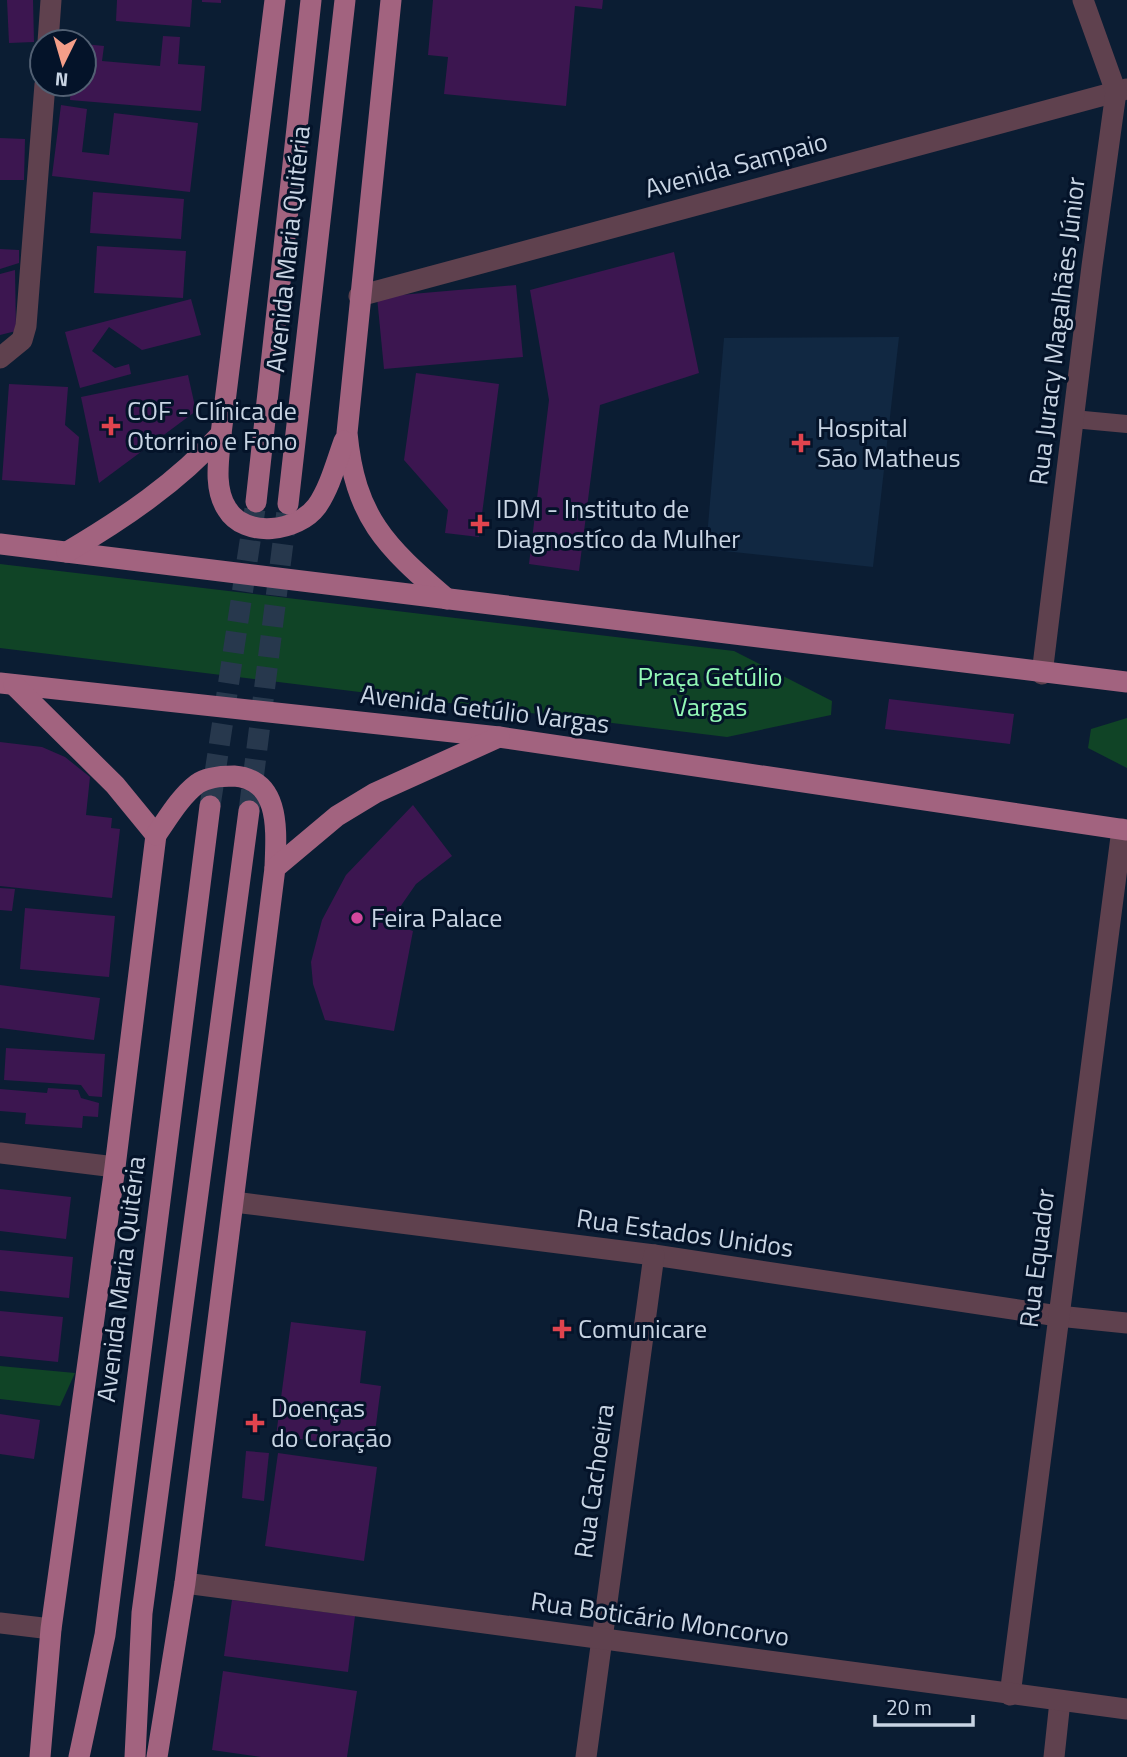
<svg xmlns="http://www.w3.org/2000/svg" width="1127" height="1757" viewBox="0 0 1127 1757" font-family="'Titillium Web',sans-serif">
	<rect width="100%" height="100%" fill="#0b1d33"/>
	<!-- built -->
	<path fill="#112842" d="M 899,337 L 873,567 L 706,549 L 724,338 Z"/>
	<!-- green -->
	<g fill="#104426">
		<path d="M 0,564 L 734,651 L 832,701 L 831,715 L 727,737 L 0,648 Z"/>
		<path d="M 1127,718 L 1127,768 L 1088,748 L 1091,729 Z"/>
		<path d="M 0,1366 L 75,1373 L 60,1406 L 0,1399 Z"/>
	</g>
	<!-- building -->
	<g fill="#3c1650">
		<path d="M 7,0 L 33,0 L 34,42 L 9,43 Z"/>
		<path d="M 117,0 L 192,0 L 190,27 L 116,21 Z"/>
		<path d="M 202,0 L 221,0 L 221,3 L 202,2 Z"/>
		<path d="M 433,0 L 603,0 L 602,9 L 575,6 L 566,106 L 444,94 L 448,57 L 428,55 Z"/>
		<path d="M 163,36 L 180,37 L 178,64 L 205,66 L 201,111 L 70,100 L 71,84 L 84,84 L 84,44 L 104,46 L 102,61 L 160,66 Z"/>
		<path d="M 61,105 L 87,109 L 82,152 L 109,155 L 114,113 L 198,123 L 190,192 L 52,176 Z"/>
		<path d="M 0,138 L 25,139 L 24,180 L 0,180 Z"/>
		<path d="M 93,192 L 184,199 L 181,239 L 90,233 Z"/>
		<path d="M 97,246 L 186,251 L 183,298 L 94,293 Z"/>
		<path d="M 0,249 L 19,250 L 19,263 L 0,269 Z"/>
		<path d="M 674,252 L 699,373 L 600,405 L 579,571 L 529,564 L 549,400 L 530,290 Z"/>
		<path d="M 15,270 L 16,331 L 0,335 L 0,274 Z"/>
		<path d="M 516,285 L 523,357 L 384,369 L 377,297 Z"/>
		<path d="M 191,299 L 201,335 L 142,350 L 109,327 L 92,351 L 115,368 L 129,364 L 131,374 L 80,388 L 65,332 Z"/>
		<path d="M 416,373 L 499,384 L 479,537 L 445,533 L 448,510 L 404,460 Z"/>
		<path d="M 188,375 L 196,411 L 99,483 L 81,397 Z"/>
		<path d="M 9,384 L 68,387 L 65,425 L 79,437 L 75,485 L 2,480 Z"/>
		<path d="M 889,699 L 1014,714 L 1010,744 L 885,729 Z"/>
		<path d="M 0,742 L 42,747 L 65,757 L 90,777 L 86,815 L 112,818 L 111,828 L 120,829 L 112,898 L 0,886 Z"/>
		<path d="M 413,805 L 452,856 L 416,884 L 389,923 L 413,931 L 394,1031 L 325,1020 L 313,984 L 311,962 L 322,920 L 346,875 Z"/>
		<path d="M 0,888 L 15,889 L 12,911 L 0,910 Z"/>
		<path d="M 25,908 L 115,916 L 109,977 L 20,969 Z"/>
		<path d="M 0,985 L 100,998 L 94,1040 L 0,1028 Z"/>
		<path d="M 6,1048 L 105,1054 L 102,1097 L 89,1096 L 81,1085 L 4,1080 Z"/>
		<path d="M 48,1088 L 78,1090 L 81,1098 L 99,1103 L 98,1117 L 83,1116 L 82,1128 L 25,1124 L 26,1113 L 0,1111 L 0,1089 L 47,1093 Z"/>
		<path d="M 0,1189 L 71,1197 L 66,1239 L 0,1231 Z"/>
		<path d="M 0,1250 L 73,1257 L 69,1298 L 0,1291 Z"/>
		<path d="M 0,1311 L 63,1317 L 58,1362 L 0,1356 Z"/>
		<path d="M 291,1322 L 366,1331 L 360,1383 L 381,1386 L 373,1448 L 276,1436 Z"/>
		<path d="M 0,1414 L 40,1420 L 34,1459 L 0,1454 Z"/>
		<path d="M 246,1451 L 269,1453 L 264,1501 L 242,1498 Z"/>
		<path d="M 278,1453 L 377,1467 L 364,1561 L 265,1546 Z"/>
		<path d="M 232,1600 L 355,1616 L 348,1672 L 224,1656 Z"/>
		<path d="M 223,1671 L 357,1691 L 347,1757 L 261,1757 L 212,1750 Z"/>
	</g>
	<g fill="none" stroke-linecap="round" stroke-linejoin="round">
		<!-- primary-tunnel -->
		<g stroke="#27384d" stroke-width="21" stroke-dasharray="21 10" stroke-linecap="butt">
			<path d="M 210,806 L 256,502"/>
			<path d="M 249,811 L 287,511"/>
		</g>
		<!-- service -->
		<path stroke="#5f414e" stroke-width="18" d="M 1073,419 L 1127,424"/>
		<!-- minor -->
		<g stroke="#5f414e" stroke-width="21">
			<path d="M 48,42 L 51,0"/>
			<path d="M 0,358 L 22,340 L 26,326 L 45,84"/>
			<path d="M 0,1153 L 115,1167"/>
			<path d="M 234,1202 L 654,1255 L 1058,1316 L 1127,1323"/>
			<path d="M 0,1623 L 51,1629"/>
			<path d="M 1010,1695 L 1122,829"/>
			<path d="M 586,1757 L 654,1255"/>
			<path d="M 1054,1757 L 1060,1701"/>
		</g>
		<!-- tertiary -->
		<g stroke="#5f414e" stroke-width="21">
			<path d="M 359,296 L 1127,89"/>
			<path d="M 1042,674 L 1092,266 L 1116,92 L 1083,0"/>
			<path d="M 185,1583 L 1127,1709"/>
		</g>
		<!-- primary -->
		<g stroke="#a2637f" stroke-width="21">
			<path d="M 391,0 L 347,433 C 355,517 385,546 447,599"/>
			<path d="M 221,434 C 219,458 213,488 227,509 C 245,539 298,532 317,506 C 330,487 336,463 344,441"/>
			<path d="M 256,502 L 311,0"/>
			<path d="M 288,504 L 345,0"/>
			<path d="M 0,544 L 1127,682"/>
			<path d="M 67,552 C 123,519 178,482 221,434 L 275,0"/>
			<path d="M 0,683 L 499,737 L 1127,830"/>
			<path d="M 14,685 L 115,785 L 156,835 L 115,1167 L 51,1629 L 40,1757"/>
			<path d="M 156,835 C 168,818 180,797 197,784 C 207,777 222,776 234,776 C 282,780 276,833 275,868"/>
			<path d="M 79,1757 L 105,1635 L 210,806"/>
			<path d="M 135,1757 L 142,1613 L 249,811"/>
			<path d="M 157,1757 L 185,1583 L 275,868 L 337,816 L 375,793 L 499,737"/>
		</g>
	</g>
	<!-- markers -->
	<g fill="#e0444e" stroke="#041329" stroke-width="2.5">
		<path d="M107.5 415.5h7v7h7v7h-7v7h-7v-7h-7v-7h7z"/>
		<path d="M797.5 432.5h7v7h7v7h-7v7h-7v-7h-7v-7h7z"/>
		<path d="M476.5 513.5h7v7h7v7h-7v7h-7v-7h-7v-7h7z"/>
		<path d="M558.5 1318.5h7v7h7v7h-7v7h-7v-7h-7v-7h7z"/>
		<path d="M251.5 1412.5h7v7h7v7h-7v7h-7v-7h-7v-7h7z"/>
	</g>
	<circle fill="#d1479c" stroke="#041329" stroke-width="2.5" cx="357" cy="918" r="7"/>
	<g text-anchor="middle" stroke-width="6" stroke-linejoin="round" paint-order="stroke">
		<!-- street labels -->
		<g font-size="26" fill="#c8d4e3" stroke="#041329">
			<text transform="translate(736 165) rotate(-15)" y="9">Avenida Sampaio</text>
			<text transform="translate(288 249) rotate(-84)" y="9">Avenida Maria Quitéria</text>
			<text transform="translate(1057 331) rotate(-83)" y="9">Rua Juracy Magalhães Júnior</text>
			<text transform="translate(485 709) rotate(7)" y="9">Avenida Getúlio Vargas</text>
			<text transform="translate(685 1233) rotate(8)" y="9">Rua Estados Unidos</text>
			<text transform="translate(1037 1258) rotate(-83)" y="9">Rua Equador</text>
			<text transform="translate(121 1279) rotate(-83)" y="9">Avenida Maria Quitéria</text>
			<text transform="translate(594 1481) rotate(-82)" y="9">Rua Cachoeira</text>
			<text transform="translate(660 1619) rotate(8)" y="9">Rua Boticário Moncorvo</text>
		</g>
		<!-- poi labels -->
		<g font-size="26" fill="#c8d4e3" stroke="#041329" text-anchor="start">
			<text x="127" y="420">COF - Clínica de<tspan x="127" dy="30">Otorrino e Fono</tspan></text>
			<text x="817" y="437">Hospital<tspan x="817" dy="30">São Matheus</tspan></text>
			<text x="496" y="518">IDM - Instituto de<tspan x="496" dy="30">Diagnostíco da Mulher</tspan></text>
			<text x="371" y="927">Feira Palace</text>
			<text x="578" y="1338">Comunicare</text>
			<text x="271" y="1417">Doenças<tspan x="271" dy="30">do Coração</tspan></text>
		</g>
		<!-- park labels -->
		<g font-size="26" fill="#93f9b6" stroke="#041329">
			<text x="710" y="686">Praça Getúlio<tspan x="710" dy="30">Vargas</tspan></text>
		</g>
	</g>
	<!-- north arrow -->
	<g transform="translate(63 63) rotate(185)"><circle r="33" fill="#041329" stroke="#526073" stroke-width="2"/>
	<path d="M0-5L12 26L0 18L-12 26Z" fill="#f49e89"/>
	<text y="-10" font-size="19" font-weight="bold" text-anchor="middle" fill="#c8d4e3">N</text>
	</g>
	<!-- scale -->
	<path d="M875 1715v10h98v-10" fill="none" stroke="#c8d4e3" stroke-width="3.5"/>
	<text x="886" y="1715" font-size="21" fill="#c8d4e3" stroke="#041329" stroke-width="5" paint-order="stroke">20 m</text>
</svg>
